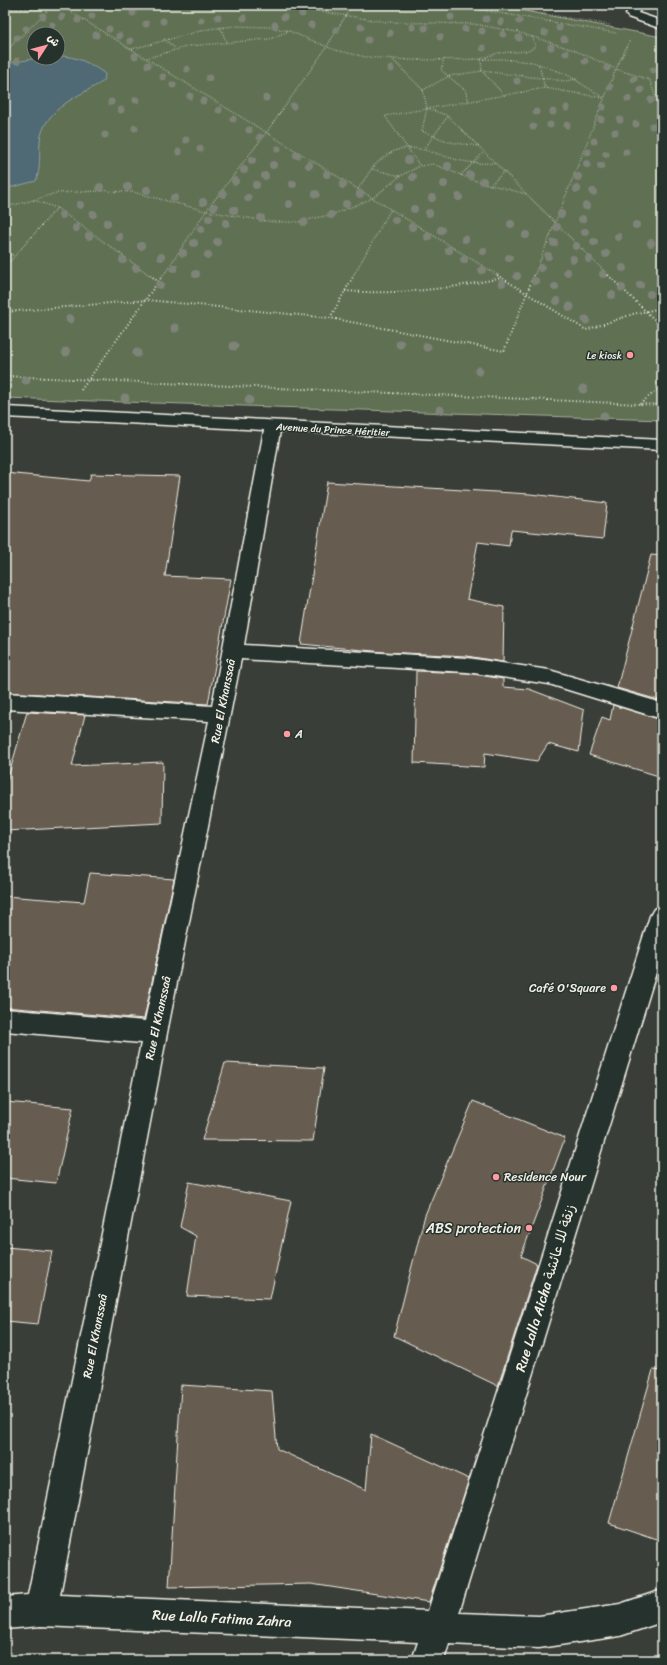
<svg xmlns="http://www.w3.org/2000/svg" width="667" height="1665" viewBox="0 0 667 1665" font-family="Sriracha,'Playpen Sans Arabic',sans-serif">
	<rect width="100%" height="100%" fill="#393f38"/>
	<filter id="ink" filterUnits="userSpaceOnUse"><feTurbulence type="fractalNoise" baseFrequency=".025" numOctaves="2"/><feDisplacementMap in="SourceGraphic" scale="8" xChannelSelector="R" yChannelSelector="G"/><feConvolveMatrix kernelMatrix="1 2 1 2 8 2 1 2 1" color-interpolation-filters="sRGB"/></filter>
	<g filter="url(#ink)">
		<!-- green -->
		<path fill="#5f7052" stroke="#aab09d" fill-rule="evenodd" d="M 5,5 L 493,5 L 662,37 L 662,420 L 5,398 ZM 34,34 L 58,34 L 58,58 L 34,58 Z"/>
		<!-- water -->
		<path fill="#4f6974" stroke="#919fa2" d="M 58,56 C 77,56 90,63 105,74 L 104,81 C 79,96 44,108 40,141 C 39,155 41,168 36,181 L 5,189 L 5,64 L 38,58 L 58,58 Z"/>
		<!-- building -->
		<g fill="#665c50" stroke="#f4f1e8">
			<path d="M 5,473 L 89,481 L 91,474 L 180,476 L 165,576 L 231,579 L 208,704 L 5,692 Z"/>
			<path d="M 327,482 L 530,494 L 607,503 L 603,539 L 511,530 L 509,546 L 478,542 L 467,599 L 504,607 L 503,662 L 467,656 L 384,652 L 301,644 Z"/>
			<path d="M 651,555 L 662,556 L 662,701 L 617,688 Z"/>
			<path d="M 416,671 L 467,673 L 503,679 L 503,687 L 529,689 L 584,710 L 579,752 L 548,744 L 537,761 L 485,753 L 484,767 L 414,763 Z"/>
			<path d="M 613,705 L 662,720 L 662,777 L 589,755 L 602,717 L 610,720 Z"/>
			<path d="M 27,712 L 85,715 L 72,766 L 163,762 L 162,823 L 5,831 L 5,788 Z"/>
			<path d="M 90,873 L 174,879 L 144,1019 L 5,1007 L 5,896 L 84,902 Z"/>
			<path d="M 225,1063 L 324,1068 L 313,1141 L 202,1140 Z"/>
			<path d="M 473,1101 L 565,1138 L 521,1256 L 537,1264 L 498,1386 L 394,1336 L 425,1215 Z"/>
			<path d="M 5,1102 L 73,1108 L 56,1183 L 5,1178 Z"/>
			<path d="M 189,1182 L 291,1201 L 270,1299 L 187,1296 L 196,1236 L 180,1227 Z"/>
			<path d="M 5,1247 L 52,1251 L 38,1324 L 5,1321 Z"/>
			<path d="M 653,1370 L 662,1371 L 662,1541 L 609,1523 Z"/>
			<path d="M 181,1385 L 272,1391 L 277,1449 L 366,1490 L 371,1434 L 469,1479 L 429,1602 L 311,1584 L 169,1587 Z"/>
		</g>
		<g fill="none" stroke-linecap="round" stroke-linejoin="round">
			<!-- minor casing -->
			<g stroke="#f4f1e8" stroke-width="3">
				<g id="minor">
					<path d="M 630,5 L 642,5 L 638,13 L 662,21 L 662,29 L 628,17 L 626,14 Z"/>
					<path d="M 5,407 L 662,440 L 662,450 L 280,431 L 244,645 L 467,658 L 549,670 L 662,703 L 662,719 L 549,684 L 467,672 L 241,659 L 167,1033 L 60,1595 L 428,1611 L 650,916 L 654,909 L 662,906 L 662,953 L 459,1613 L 539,1616 L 620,1604 L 662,1590 L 662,1622 L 620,1636 L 539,1648 L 449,1644 L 444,1660 L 412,1660 L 418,1642 L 41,1626 L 5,1629 L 5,1597 L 28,1595 L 141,1043 L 5,1031 L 5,1009 L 145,1021 L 209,721 L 5,709 L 5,693 L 212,706 L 264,430 L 5,417 Z"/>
				</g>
			</g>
			<!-- path-far1 -->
			<g stroke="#f4f1e8" stroke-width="1.5" stroke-dasharray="0.5 2" stroke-linecap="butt">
				<path d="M 279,5 L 386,22 L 474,24 L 517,32 L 574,50 L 616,69 L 650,80 L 662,118"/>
				<path d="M 453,5 L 616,33"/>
				<path d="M 493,5 L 610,25"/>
				<path d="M 5,9 L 66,9 L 115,5"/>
				<path d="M 66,9 L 499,276"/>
				<path d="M 220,27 L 227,43"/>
				<path d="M 164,39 L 175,48"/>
				<path d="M 132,49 L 208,29 L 235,26 L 269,27 L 289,31 L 335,50 L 366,57 L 411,60 L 502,59 L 533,62 L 566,74 L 604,98 L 545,88 L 385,116 L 420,166"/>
				<path d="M 5,52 L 53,5"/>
				<path d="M 147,58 L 189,46 L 269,39 L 289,31"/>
				<path d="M 392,59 L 423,90 L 427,108 L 448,116 L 609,276"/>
				<path d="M 444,59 L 441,70 L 465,90 L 469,101"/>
				<path d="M 539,65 L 545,88"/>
				<path d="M 423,90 L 449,76 L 482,71 L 565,81 L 577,79"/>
				<path d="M 504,95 L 482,71 L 481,59 L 498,53 L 529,51 L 535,46 L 532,36"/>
				<path d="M 427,108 L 422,131 L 449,142 L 478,146"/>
				<path d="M 425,148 L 448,116"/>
				<path d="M 372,169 L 400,176"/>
				<path d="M 461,175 L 484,152"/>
				<path d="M 490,185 L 504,172"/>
				<path d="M 358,189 C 364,181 369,171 376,164 C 404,136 427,152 458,160 C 470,163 483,164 495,163"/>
				<path d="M 5,207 L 34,200"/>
				<path d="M 5,254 L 14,255"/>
				<path d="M 5,267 L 57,208"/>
				<path d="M 151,276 L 57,208 L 34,200 L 56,193 L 100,191 L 133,192 L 206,211 L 273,222 L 298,222 L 334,214 L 373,198 L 400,176 L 420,166 L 433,164 L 473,180 L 526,194"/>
				<path d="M 163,276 L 206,211 L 266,133 L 326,48 L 352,5"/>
				<path d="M 353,276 L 391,209"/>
				<path d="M 534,276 L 616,69 L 630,40"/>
			</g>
			<!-- path -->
			<g stroke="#f4f1e8" stroke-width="2" stroke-dasharray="1 2.5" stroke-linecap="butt">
				<path d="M 150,275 L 159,282"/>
				<path d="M 497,275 L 586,330 L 633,314 L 662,308"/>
				<path d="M 608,275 L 662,327"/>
				<path d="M 345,291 C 398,295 449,289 501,278"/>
				<path d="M 5,312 L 147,300 L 330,318 L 504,351 L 534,275"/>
				<path d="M 330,318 L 354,275"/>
				<path d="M 5,376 L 662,405"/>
				<path d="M 81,390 L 163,275"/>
				<path d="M 640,404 L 662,386"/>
			</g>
			<!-- minor -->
			<use href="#minor" fill="#26332d" fill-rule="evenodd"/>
		</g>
		<!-- trees -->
		<g fill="#7f8478">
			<circle cx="133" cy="13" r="3.5"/>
			<circle cx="302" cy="14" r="3.5"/>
			<circle cx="43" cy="16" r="3.5"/>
			<circle cx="92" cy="16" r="3.5"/>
			<circle cx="62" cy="17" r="3.5"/>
			<circle cx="218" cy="17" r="3.5"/>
			<circle cx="284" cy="17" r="3.5"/>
			<circle cx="451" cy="17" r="3.5"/>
			<circle cx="244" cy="18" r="3.5"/>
			<circle cx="486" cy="19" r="3.5"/>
			<circle cx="78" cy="20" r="3.5"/>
			<circle cx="201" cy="20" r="3.5"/>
			<circle cx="163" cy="21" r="3.5"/>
			<circle cx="519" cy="21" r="3.5"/>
			<circle cx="501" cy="22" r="3.5"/>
			<circle cx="146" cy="24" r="3.5"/>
			<circle cx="52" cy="25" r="3.5"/>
			<circle cx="275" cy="25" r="3.5"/>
			<circle cx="311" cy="25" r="3.5"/>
			<circle cx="361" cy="27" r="3.5"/>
			<circle cx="412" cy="27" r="3.5"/>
			<circle cx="425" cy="28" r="3.5"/>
			<circle cx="559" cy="28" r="3.5"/>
			<circle cx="26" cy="29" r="3.5"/>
			<circle cx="109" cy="29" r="3.5"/>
			<circle cx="465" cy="29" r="3.5"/>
			<circle cx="336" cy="30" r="3.5"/>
			<circle cx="482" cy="31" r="3.5"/>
			<circle cx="390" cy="33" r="3.5"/>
			<circle cx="545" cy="33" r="3.5"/>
			<circle cx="503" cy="34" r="3.5"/>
			<circle cx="96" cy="35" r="3.5"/>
			<circle cx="119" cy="36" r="3.5"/>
			<circle cx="440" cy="37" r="3.5"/>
			<circle cx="17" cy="38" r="3.5"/>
			<circle cx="519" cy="38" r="3.5"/>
			<circle cx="564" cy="39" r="3.5"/>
			<circle cx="368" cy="40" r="3.5"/>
			<circle cx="130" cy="41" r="3.5"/>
			<circle cx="551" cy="47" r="3.5"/>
			<circle cx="483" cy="48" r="3.5"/>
			<circle cx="603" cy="49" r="3.5"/>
			<circle cx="566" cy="53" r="3.5"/>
			<circle cx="135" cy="56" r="3.5"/>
			<circle cx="17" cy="61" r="3.5"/>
			<circle cx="585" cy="61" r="3.5"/>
			<circle cx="148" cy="65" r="3.5"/>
			<circle cx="607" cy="68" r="3.5"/>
			<circle cx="187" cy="69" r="3.5"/>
			<circle cx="391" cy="69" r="3.5"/>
			<circle cx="653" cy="70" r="3.5"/>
			<circle cx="163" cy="77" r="3.5"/>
			<circle cx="209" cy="78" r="3.5"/>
			<circle cx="634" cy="79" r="3.5"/>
			<circle cx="517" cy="81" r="3.5"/>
			<circle cx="173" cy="85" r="3.5"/>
			<circle cx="610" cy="87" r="3.5"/>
			<circle cx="641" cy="90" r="3.5"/>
			<circle cx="190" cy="96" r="3.5"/>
			<circle cx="266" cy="98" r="3.5"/>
			<circle cx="628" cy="99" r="3.5"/>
			<circle cx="136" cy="100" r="3.5"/>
			<circle cx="651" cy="100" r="3.5"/>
			<circle cx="203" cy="101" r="3.5"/>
			<circle cx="111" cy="102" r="3.5"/>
			<circle cx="293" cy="106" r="3.5"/>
			<circle cx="603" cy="107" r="3.5"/>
			<circle cx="567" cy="108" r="3.5"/>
			<circle cx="121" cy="110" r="3.5"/>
			<circle cx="219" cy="110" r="3.5"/>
			<circle cx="536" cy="112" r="3.5"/>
			<circle cx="553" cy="112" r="3.5"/>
			<circle cx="233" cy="119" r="3.5"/>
			<circle cx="601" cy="119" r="3.5"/>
			<circle cx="620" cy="120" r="3.5"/>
			<circle cx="636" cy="124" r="3.5"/>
			<circle cx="550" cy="125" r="3.5"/>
			<circle cx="567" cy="125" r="3.5"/>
			<circle cx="652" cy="126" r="3.5"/>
			<circle cx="533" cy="127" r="3.5"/>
			<circle cx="135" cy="128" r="3.5"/>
			<circle cx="249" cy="130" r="3.5"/>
			<circle cx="615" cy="132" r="3.5"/>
			<circle cx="105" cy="135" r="3.5"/>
			<circle cx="260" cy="137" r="3.5"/>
			<circle cx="186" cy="140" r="3.5"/>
			<circle cx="594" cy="141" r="3.5"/>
			<circle cx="200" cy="149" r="3.5"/>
			<circle cx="278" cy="149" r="3.5"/>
			<circle cx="179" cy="152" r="3.5"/>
			<circle cx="588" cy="152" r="3.5"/>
			<circle cx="626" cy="152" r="3.5"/>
			<circle cx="606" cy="154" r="3.5"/>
			<circle cx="297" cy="155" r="4"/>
			<circle cx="252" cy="160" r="4"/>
			<circle cx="408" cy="160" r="4"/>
			<circle cx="587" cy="164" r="4"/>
			<circle cx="273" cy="165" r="4"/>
			<circle cx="309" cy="165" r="4"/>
			<circle cx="448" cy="166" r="4"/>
			<circle cx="601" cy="166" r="4"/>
			<circle cx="244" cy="170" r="4"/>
			<circle cx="327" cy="174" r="4"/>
			<circle cx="470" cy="175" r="4"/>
			<circle cx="265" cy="176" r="4"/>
			<circle cx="413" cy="177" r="4"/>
			<circle cx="578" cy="177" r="4"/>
			<circle cx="235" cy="181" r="4"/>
			<circle cx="483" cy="181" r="4"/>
			<circle cx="293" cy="184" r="4"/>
			<circle cx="444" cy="184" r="4"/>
			<circle cx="256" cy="185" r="4"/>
			<circle cx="343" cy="185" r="4"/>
			<circle cx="401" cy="186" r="4"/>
			<circle cx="100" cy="187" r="4"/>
			<circle cx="128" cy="187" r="4"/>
			<circle cx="577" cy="189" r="4"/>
			<circle cx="147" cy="190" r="4"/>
			<circle cx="593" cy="192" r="4"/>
			<circle cx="223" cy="194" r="4"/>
			<circle cx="316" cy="194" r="4"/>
			<circle cx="360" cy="194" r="4"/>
			<circle cx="459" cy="197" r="4"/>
			<circle cx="174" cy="198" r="4"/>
			<circle cx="248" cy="198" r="4"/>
			<circle cx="432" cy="198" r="4"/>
			<circle cx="203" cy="202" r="4"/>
			<circle cx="289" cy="204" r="4"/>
			<circle cx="346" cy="204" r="4"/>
			<circle cx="80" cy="205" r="4"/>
			<circle cx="586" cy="206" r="4"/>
			<circle cx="214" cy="207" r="4"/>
			<circle cx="414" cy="209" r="4"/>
			<circle cx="234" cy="210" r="4"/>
			<circle cx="429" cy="213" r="4"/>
			<circle cx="93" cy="214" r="4"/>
			<circle cx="561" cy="214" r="4"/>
			<circle cx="62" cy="215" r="4"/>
			<circle cx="331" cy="215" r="4"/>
			<circle cx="209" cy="218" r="4"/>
			<circle cx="261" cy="218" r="4"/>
			<circle cx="582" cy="219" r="4"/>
			<circle cx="395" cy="220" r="4"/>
			<circle cx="304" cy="222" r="4"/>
			<circle cx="107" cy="223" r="4"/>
			<circle cx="226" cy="223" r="4"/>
			<circle cx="511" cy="224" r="4"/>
			<circle cx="636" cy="225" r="4"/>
			<circle cx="412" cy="227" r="4"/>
			<circle cx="557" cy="227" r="4"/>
			<circle cx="76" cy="228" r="4"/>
			<circle cx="201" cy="229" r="4"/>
			<circle cx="441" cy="230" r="4"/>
			<circle cx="585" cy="232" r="4"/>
			<circle cx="526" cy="235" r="4"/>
			<circle cx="89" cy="236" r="4"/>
			<circle cx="119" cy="237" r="4"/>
			<circle cx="428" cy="237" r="4"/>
			<circle cx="618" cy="237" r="4"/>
			<circle cx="465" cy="239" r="4"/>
			<circle cx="217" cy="242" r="4"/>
			<circle cx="594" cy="242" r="4"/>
			<circle cx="194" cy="243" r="4"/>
			<circle cx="554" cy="243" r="4"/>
			<circle cx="651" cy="243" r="4"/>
			<circle cx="141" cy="246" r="4"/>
			<circle cx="576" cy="246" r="4"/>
			<circle cx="449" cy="250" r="4"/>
			<circle cx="483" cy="251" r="4"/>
			<circle cx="183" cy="253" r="4"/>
			<circle cx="606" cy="254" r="4"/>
			<circle cx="208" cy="255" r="4"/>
			<circle cx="548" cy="256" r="4"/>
			<circle cx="161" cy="257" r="4"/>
			<circle cx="509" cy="258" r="4"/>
			<circle cx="573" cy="259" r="4"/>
			<circle cx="589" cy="259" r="4"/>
			<circle cx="123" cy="260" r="4"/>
			<circle cx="464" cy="260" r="4"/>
			<circle cx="136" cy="268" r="4"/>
			<circle cx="174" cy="268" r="4"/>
			<circle cx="541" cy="268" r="4"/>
			<circle cx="623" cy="268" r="4"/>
			<circle cx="482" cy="270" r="4"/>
			<circle cx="567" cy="272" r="4"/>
			<circle cx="196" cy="274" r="4"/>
			<circle cx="603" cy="274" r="4"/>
			<circle cx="517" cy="276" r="4"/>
			<circle cx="535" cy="281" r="4"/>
			<circle cx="502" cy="283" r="4"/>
			<circle cx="160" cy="285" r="4"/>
			<circle cx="640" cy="285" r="4"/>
			<circle cx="555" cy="287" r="4"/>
			<circle cx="622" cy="288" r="4"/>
			<circle cx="650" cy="294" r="4"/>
			<circle cx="612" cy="295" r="4"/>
			<circle cx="557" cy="301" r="4"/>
			<circle cx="570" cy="307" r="4.5"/>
			<circle cx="70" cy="319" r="4.5"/>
			<circle cx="586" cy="320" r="4.5"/>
			<circle cx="175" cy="328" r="4.5"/>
			<circle cx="400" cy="344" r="4.5"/>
			<circle cx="234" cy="346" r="4.5"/>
			<circle cx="427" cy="347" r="4.5"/>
			<circle cx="66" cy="352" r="4.5"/>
			<circle cx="137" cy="353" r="4.5"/>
			<circle cx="479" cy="371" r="4.5"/>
			<circle cx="26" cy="380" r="4.5"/>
			<circle cx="583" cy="389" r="4.5"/>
			<circle cx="125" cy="398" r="4.5"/>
			<circle cx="249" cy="400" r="4.5"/>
			<circle cx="440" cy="410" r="4.5"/>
			<circle cx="604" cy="416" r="4.5"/>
		</g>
	</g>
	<!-- markers -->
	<g fill="#ff9aa2" stroke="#26332d" stroke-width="1.5">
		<circle cx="630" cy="355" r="4"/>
		<circle cx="287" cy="734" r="4"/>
		<circle cx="614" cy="988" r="4"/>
		<circle cx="496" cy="1177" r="4"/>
		<circle cx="529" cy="1228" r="4"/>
	</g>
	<g text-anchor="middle" stroke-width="3" stroke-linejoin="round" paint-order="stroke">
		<!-- far-poi labels -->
		<g font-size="10" fill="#f4f1e8" stroke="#26332d" text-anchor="end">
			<text x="622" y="359">Le kiosk</text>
		</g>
		<!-- far-street labels -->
		<g font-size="10" fill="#f4f1e8" stroke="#26332d">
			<text transform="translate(333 429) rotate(3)" y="4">Avenue du Prince Héritier</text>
		</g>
		<!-- street labels -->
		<g font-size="12" fill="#f4f1e8" stroke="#26332d">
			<text transform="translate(223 701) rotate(-79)" y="4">Rue El Khanssaâ</text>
			<text transform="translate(158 1018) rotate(-78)" y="4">Rue El Khanssaâ</text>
			<text transform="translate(95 1336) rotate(-79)" y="4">Rue El Khanssaâ</text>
		</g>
		<!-- poi labels -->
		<g font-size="12" fill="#f4f1e8" stroke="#26332d" text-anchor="start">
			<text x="295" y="738">A</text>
			<text x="606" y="992" text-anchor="end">Café O'Square</text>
			<text x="504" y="1181">Residence Nour</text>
		</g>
		<!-- near-poi labels -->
		<g font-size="14" fill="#f4f1e8" stroke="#26332d" text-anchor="end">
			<text x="521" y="1233">ABS protection</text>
		</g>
		<!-- near-street labels -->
		<g font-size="14" fill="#f4f1e8" stroke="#26332d">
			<text transform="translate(545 1288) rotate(-73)" y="5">Rue Lalla Aicha زنقة للا عائشة</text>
			<text transform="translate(222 1618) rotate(3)" y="5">Rue Lalla Fatima Zahra</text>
		</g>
	</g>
	<!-- margin -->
	<rect width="667" height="1665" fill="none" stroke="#26332d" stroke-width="20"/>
	<rect x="10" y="10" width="647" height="1645" fill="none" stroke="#f4f1e8" stroke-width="1.5" filter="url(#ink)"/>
	<!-- north arrow -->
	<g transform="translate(46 46) rotate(54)"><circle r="19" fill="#26332d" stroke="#787f78"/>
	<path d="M0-3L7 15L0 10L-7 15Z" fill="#ff9aa2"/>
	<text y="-6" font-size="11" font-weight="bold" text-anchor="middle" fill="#f4f1e8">ش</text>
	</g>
</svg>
